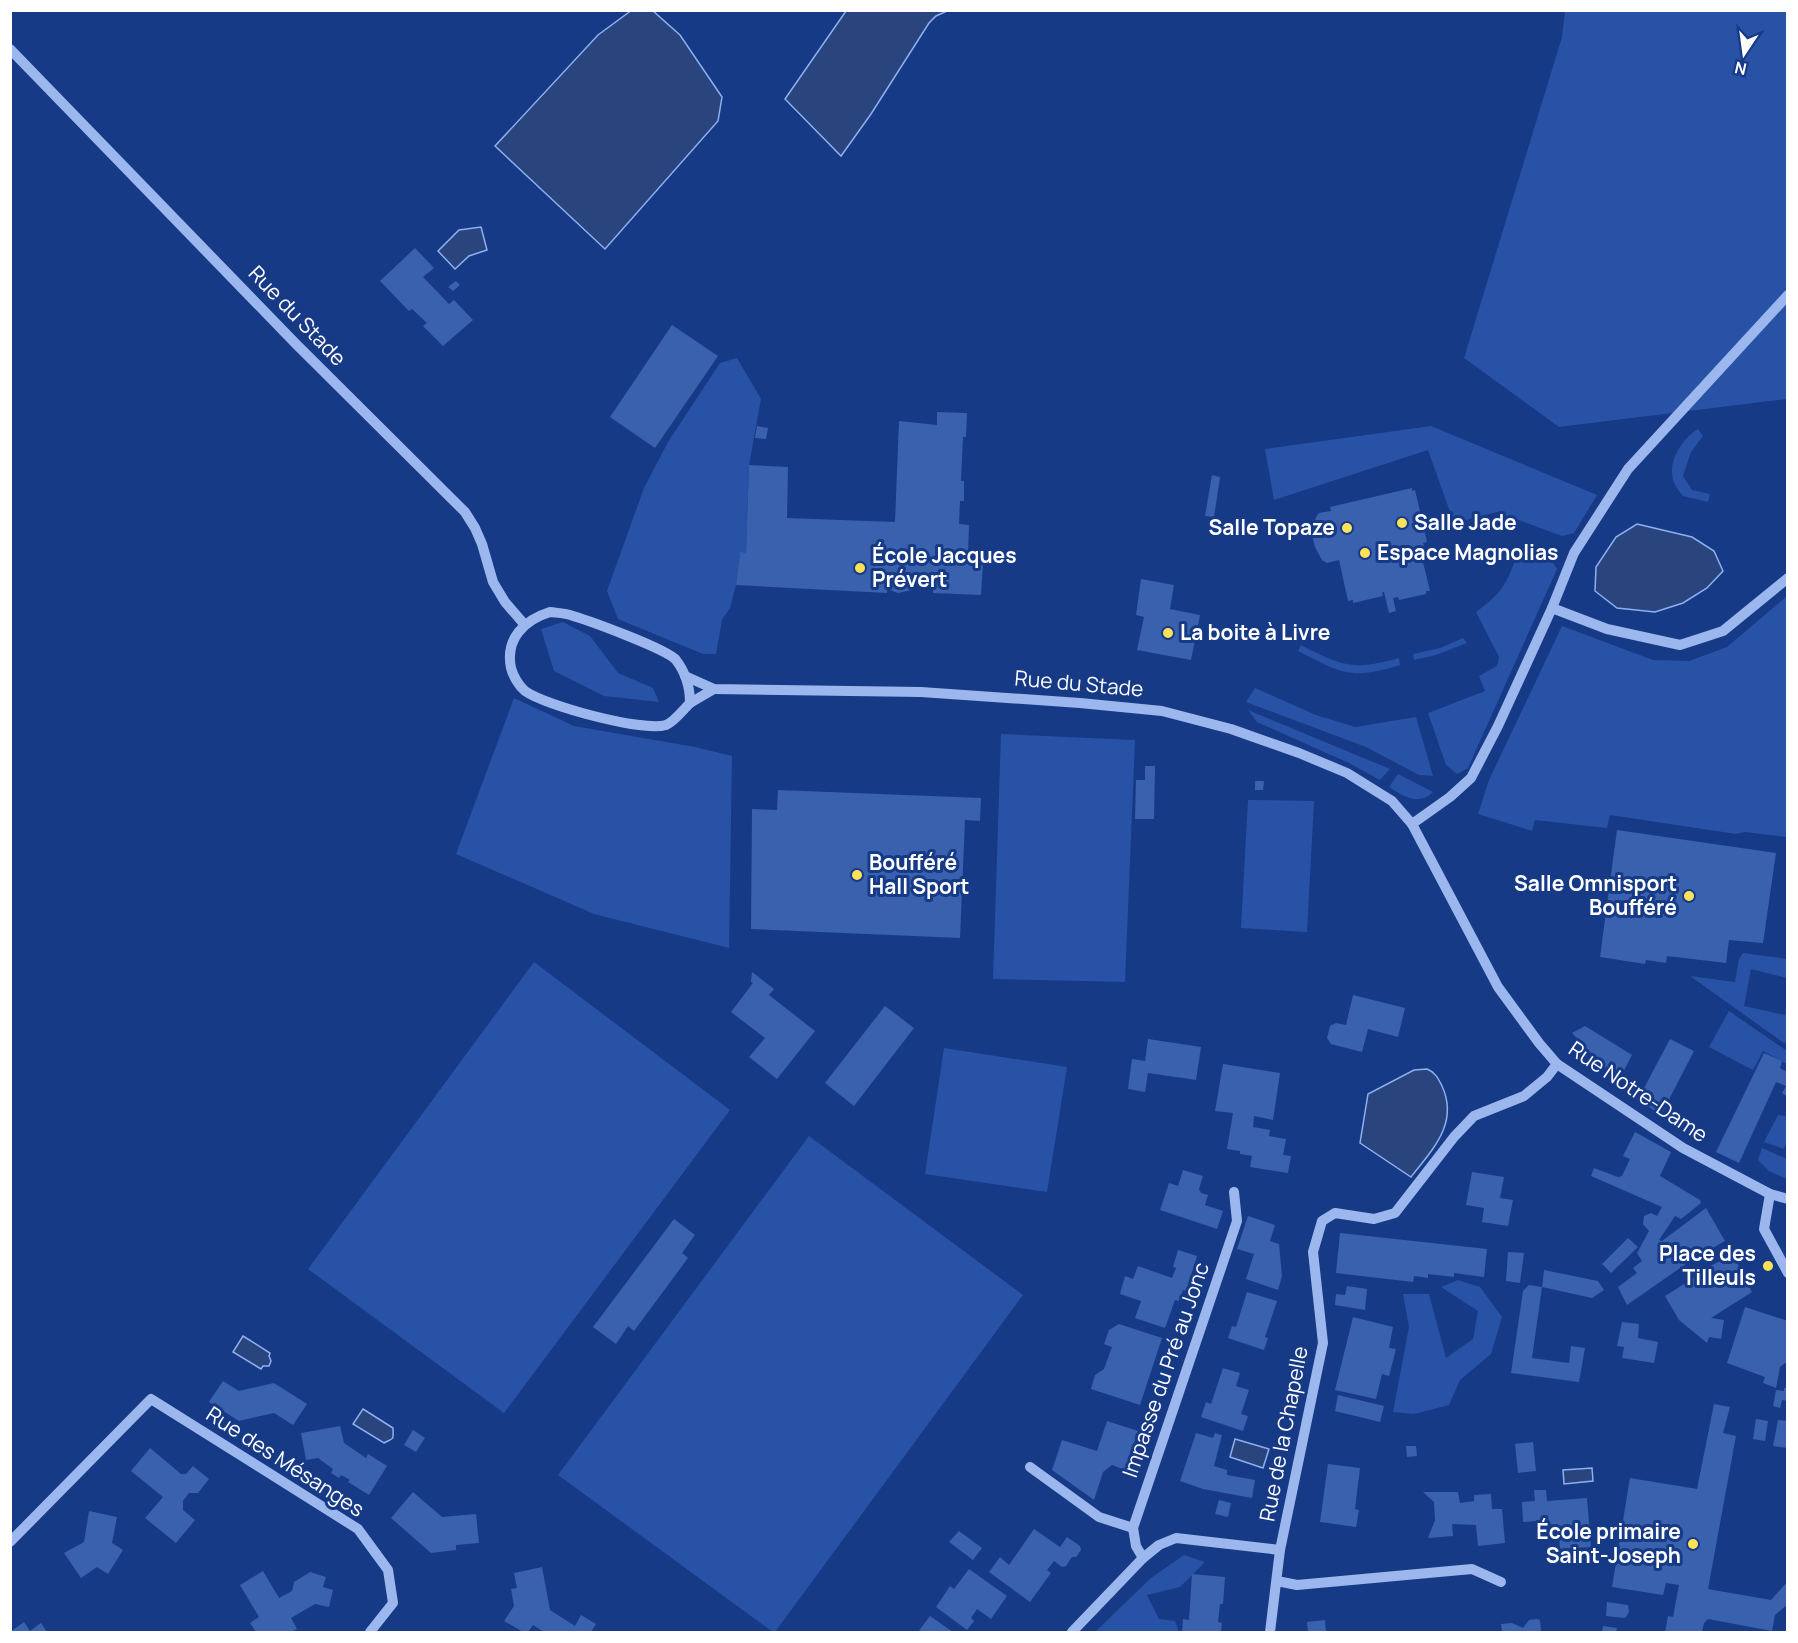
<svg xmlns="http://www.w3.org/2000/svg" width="1798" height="1643" viewBox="0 0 1798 1643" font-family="Manrope,sans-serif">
	<rect width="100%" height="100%" fill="#163a86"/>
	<!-- green -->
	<g fill="#2852a5">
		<path d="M 1565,11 L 1787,11 L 1787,399 L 1559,427 L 1464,358 L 1562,37 Z"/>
		<path d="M 737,358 L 761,399 L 749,465 L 746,553 L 740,553 L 736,585 L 730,608 L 722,620 L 716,654 L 703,654 L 618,619 L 607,591 L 644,488 L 668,442 L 720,363 Z"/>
		<path d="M 1431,426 L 1597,495 L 1574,533 L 1562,536 L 1497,512 L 1454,523 L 1428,450 L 1274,500 L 1265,449 Z"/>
		<path d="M 1698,429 L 1703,436 L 1691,452 L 1683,476 L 1692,490 L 1710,494 L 1708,502 L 1683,496 C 1679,491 1674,485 1673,479 C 1668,460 1683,438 1698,429 Z"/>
		<path d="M 1519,549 L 1550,558 L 1557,569 L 1468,768 L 1457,774 L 1446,765 L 1428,713 L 1485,691 L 1479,676 L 1497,666 L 1499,657 L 1476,612 C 1504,592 1508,581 1519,549 Z"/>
		<path d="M 1787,596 L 1787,837 L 1745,832 L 1736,834 L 1610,815 L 1607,828 L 1535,820 L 1532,831 L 1478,814 L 1489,780 L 1562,626 L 1653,660 L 1689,661 L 1727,647 Z"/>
		<path d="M 563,622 L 590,636 L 618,673 L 653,688 L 659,702 L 604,696 L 554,671 L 541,629 Z"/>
		<path d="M 1463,638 L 1467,643 L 1436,655 L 1414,660 L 1413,654 L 1440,648 Z"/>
		<path d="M 1301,645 C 1342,666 1353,671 1399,658 L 1400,665 C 1351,680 1343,674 1298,651 Z"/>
		<path d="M 1255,688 L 1316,715 L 1355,727 L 1416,717 L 1433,776 L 1419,775 L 1366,747 L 1246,702 Z"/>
		<path d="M 514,698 L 574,726 L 695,747 L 732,756 L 729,948 L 594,914 L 456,854 Z"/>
		<path d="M 1248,710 L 1390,769 L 1380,780 L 1349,763 L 1257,722 Z"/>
		<path d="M 1001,734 L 1135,740 L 1125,982 L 993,979 Z"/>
		<path d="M 1398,774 L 1433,792 C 1419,806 1404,797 1389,787 Z"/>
		<path d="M 1248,800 L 1314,801 L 1307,932 L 1241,928 Z"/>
		<path d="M 1743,953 L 1787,959 L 1787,978 L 1751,969 L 1744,1006 L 1785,1015 L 1787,1003 L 1787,1042 L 1784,1043 L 1690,976 L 1735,982 L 1739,959 Z"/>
		<path d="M 534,962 L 730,1110 L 504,1413 L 308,1269 Z"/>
		<path d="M 1729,1011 L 1787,1051 L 1787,1064 L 1763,1051 L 1753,1070 L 1709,1047 Z"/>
		<path d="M 944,1048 L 1067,1067 L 1047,1192 L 925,1174 Z"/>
		<path d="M 1778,1115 L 1786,1116 C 1790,1127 1788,1139 1784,1149 L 1764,1142 Z"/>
		<path d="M 809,1136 L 1023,1295 L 775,1632 L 773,1632 L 558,1475 Z"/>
		<path d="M 1762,1148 L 1787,1159 L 1787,1179 L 1769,1171 L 1758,1160 Z"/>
		<path d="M 1458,1280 L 1480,1287 L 1502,1317 L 1491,1354 L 1460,1380 L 1449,1405 L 1414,1414 L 1393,1412 L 1409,1327 L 1403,1294 L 1429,1294 L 1446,1358 L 1473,1339 L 1478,1311 L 1441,1287 Z"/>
		<path d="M 1184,1555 L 1205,1562 L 1180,1587 L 1147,1595 L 1159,1619 L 1175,1621 L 1179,1632 L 1095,1632 L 1151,1578 Z"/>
	</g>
	<!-- water -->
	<g fill="#2a457d" stroke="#8db0f1" stroke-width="1.5">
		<path d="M 632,10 L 653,11 L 680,35 L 722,97 L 718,121 L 605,249 L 495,146 L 598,35 Z"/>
		<path d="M 846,11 L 947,11 L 936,16 L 929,23 L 871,114 L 841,156 L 785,99 Z"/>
		<path d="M 481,227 L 487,250 L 469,256 L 455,269 L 438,251 L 459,230 Z"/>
		<path d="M 1637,524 L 1692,537 L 1714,551 L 1723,571 L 1707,588 L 1683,603 L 1655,612 L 1617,608 L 1595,591 L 1596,567 L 1616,537 Z"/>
		<path d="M 1427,1069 C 1435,1072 1438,1078 1442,1086 C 1459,1123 1433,1149 1411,1177 L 1360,1143 L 1368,1094 L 1414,1070 Z"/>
		<path d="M 243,1336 L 270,1353 L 269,1356 L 271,1361 L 269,1366 L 263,1366 L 261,1369 L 233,1352 Z"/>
		<path d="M 363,1409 L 393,1428 C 393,1441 395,1437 384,1443 L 353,1424 Z"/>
		<path d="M 1235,1439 L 1269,1449 L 1263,1468 L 1230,1457 Z"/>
		<path d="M 1592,1468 L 1593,1481 L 1564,1484 L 1563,1470 Z"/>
	</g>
	<!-- building -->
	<g fill="#3a61ae">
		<path d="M 415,248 L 434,268 L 423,277 L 449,304 L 454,300 L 473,320 L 443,346 L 423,326 L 427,323 L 412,309 L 409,311 L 380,281 Z"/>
		<path d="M 456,281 L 460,285 L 453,291 L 448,287 Z"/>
		<path d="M 672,325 L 718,356 L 655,448 L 610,417 Z"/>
		<path d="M 937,412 L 967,413 L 966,437 L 963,437 L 961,481 L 964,481 L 964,501 L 960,501 L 959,524 L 969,525 L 968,554 L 963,554 L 963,561 L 983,562 L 981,595 L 933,593 L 934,581 L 920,580 L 912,590 L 898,593 L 890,590 L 887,590 L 887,593 L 736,585 L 740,552 L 746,553 L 749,465 L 788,467 L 787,518 L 895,522 L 899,421 L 937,425 Z"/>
		<path d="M 757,426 L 768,428 L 766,439 L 755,438 Z"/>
		<path d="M 1212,475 L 1220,477 L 1214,517 L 1205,516 Z"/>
		<path d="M 1412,488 L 1412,491 L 1415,490 L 1427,542 L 1423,543 L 1424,546 L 1412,549 L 1413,559 L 1422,558 L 1430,591 L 1426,591 L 1426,594 L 1399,600 L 1398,597 L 1393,598 L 1396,611 L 1389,613 L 1384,592 L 1382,592 L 1383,596 L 1353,603 L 1353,600 L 1348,601 L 1339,560 L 1327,563 L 1322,560 L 1315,547 L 1312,535 L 1316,517 L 1319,513 L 1331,511 L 1330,507 Z"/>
		<path d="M 1141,579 L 1174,585 L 1170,609 L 1200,615 L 1191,660 L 1137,650 L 1144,617 L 1136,615 Z"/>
		<path d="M 1145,766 L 1155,766 L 1154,819 L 1135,819 L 1136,780 L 1145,780 Z"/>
		<path d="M 1255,781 L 1264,781 L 1263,790 L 1255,790 Z"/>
		<path d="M 778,790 L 981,798 L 980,821 L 965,820 L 960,938 L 751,929 L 752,809 L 777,810 Z"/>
		<path d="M 1617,830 L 1776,853 L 1763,943 L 1729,940 L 1726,963 L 1667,956 L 1666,963 L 1646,960 L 1645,964 L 1600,957 Z"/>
		<path d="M 752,972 L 774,989 L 769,995 L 815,1031 L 777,1079 L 749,1057 L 765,1038 L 731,1012 L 753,983 L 751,982 Z"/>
		<path d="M 1353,995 L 1405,1008 L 1398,1037 L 1368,1029 L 1362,1052 L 1331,1044 L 1327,1038 L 1330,1026 L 1336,1023 L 1346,1025 Z"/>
		<path d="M 885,1006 L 914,1028 L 854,1106 L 825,1083 Z"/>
		<path d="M 1585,1026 L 1632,1055 L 1620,1078 L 1601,1064 L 1572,1033 Z"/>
		<path d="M 1148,1039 L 1201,1047 L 1196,1080 L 1148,1073 L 1145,1092 L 1128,1089 L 1132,1059 L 1145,1061 Z"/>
		<path d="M 1670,1039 L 1694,1051 L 1661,1115 L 1626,1092 L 1631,1081 L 1644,1088 Z"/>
		<path d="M 1764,1053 L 1782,1061 L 1780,1068 L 1785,1071 L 1788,1069 L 1788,1097 L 1782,1093 L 1786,1086 L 1776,1082 L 1739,1163 L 1716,1152 Z"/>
		<path d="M 1223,1064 L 1280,1073 L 1273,1120 L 1254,1116 L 1253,1127 L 1270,1130 L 1269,1136 L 1286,1139 L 1283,1155 L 1291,1156 L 1288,1173 L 1250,1167 L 1252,1156 L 1240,1154 L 1240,1151 L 1227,1149 L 1233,1113 L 1215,1111 Z"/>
		<path d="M 1635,1132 L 1671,1152 L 1660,1176 L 1700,1200 L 1701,1203 L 1681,1219 L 1675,1216 L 1659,1240 L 1662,1241 L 1706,1208 L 1725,1241 L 1693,1259 L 1627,1305 L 1618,1287 L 1637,1273 L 1633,1268 L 1642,1261 L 1637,1253 L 1649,1231 L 1643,1224 L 1644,1216 L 1651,1213 L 1657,1216 L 1662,1207 L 1591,1176 L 1594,1168 L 1618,1177 L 1622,1176 L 1630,1159 L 1623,1156 Z"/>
		<path d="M 1183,1170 L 1203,1176 L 1199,1189 L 1201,1193 L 1208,1195 L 1205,1205 L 1223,1211 L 1217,1229 L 1160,1210 L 1169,1183 L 1178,1186 Z"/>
		<path d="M 1472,1172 L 1504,1177 L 1500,1198 L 1513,1200 L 1508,1226 L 1482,1222 L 1484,1208 L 1466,1205 Z"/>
		<path d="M 1248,1216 L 1275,1225 L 1270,1241 L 1279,1244 L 1282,1276 L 1278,1290 L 1246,1279 L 1254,1254 L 1237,1249 Z"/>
		<path d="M 674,1219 L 695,1235 L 682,1253 L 688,1258 L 634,1331 L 628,1326 L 616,1344 L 593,1327 Z"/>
		<path d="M 1340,1233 L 1487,1249 L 1484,1277 L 1454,1273 L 1454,1277 L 1428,1274 L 1428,1278 L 1414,1276 L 1413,1282 L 1336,1273 Z"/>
		<path d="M 1628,1238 L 1638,1247 L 1611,1273 L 1602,1264 Z"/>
		<path d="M 1178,1250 L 1197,1256 L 1186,1291 L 1183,1290 L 1179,1301 L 1175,1300 L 1165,1328 L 1135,1318 L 1141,1301 L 1120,1294 L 1125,1276 L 1133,1279 L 1138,1266 L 1172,1278 L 1176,1268 L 1173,1267 Z"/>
		<path d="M 1508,1252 L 1524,1253 L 1520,1283 L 1506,1281 Z"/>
		<path d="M 1733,1255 L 1752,1292 L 1711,1318 L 1724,1320 L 1721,1339 L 1709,1337 L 1707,1343 L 1679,1320 L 1665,1296 L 1703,1272 L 1702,1270 Z"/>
		<path d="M 1544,1270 L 1598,1281 L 1604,1290 L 1592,1298 L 1542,1287 L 1532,1358 L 1569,1363 L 1571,1346 L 1585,1348 L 1579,1382 L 1511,1373 L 1523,1291 L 1529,1285 L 1542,1287 Z"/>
		<path d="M 1347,1286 L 1367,1289 L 1365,1310 L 1335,1305 L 1336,1294 L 1345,1295 Z"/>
		<path d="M 1247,1292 L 1277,1301 L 1265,1337 L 1268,1338 L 1264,1350 L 1228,1338 L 1232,1326 L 1236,1327 Z"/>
		<path d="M 1745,1307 L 1788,1321 L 1788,1364 L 1785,1363 L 1780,1367 L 1776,1388 L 1763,1383 L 1765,1377 L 1727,1363 Z"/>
		<path d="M 1353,1317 L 1393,1327 L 1389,1348 L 1396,1349 L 1389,1376 L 1382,1374 L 1376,1399 L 1335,1390 Z"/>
		<path d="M 1622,1322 L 1639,1324 L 1638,1338 L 1658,1342 L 1654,1363 L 1622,1358 L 1624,1347 L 1617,1346 Z"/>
		<path d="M 1119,1324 L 1162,1338 L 1140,1405 L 1091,1389 L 1095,1375 L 1104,1369 L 1112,1347 L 1104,1344 L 1109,1330 Z"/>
		<path d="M 1223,1368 L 1240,1373 L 1236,1386 L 1249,1390 L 1241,1414 L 1248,1416 L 1243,1431 L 1201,1417 L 1206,1402 L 1211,1404 Z"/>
		<path d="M 223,1381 L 239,1391 L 274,1383 L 307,1404 L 293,1425 L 274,1413 L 239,1421 L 209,1402 Z"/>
		<path d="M 1784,1388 L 1788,1388 L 1788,1401 L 1782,1400 L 1780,1408 L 1773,1406 L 1776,1390 L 1784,1391 Z"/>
		<path d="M 1338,1395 L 1384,1406 L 1380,1422 L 1335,1411 Z"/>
		<path d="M 1714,1404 L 1730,1407 L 1723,1433 L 1736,1436 L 1708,1589 L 1771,1600 L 1788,1581 L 1788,1604 L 1775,1615 L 1772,1631 L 1708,1619 L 1704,1623 L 1702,1632 L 1665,1632 L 1668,1616 L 1673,1617 L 1679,1585 L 1666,1583 L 1663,1595 L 1612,1587 L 1630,1478 L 1697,1489 Z"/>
		<path d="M 1756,1419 L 1768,1421 L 1765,1441 L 1753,1439 Z"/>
		<path d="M 1778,1420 L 1788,1421 L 1788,1448 L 1773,1446 Z"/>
		<path d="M 1107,1421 L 1138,1431 L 1125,1470 L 1112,1465 L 1103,1472 L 1094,1500 L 1052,1470 L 1062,1440 L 1097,1451 Z"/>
		<path d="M 340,1426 L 344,1443 L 366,1458 L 368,1454 L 387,1466 L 369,1495 L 348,1482 L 350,1480 L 341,1475 L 339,1478 L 331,1473 L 333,1469 L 318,1458 L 306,1460 L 301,1433 Z"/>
		<path d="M 413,1430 L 425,1438 L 416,1452 L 404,1445 Z"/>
		<path d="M 1196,1433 L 1213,1438 L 1215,1433 L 1222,1435 L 1214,1466 L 1227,1470 L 1227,1475 L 1255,1480 L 1252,1498 L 1203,1489 L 1180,1481 Z"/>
		<path d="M 1533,1442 L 1536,1471 L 1518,1473 L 1515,1444 Z"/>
		<path d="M 1406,1446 L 1416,1446 L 1417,1456 L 1407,1457 Z"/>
		<path d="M 150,1448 L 181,1474 L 186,1474 L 193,1466 L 209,1479 L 198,1493 L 189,1493 L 183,1501 L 183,1510 L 195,1520 L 176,1543 L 145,1518 L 163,1497 L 131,1471 Z"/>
		<path d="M 1328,1464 L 1360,1468 L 1355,1509 L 1359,1510 L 1356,1527 L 1320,1522 Z"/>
		<path d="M 1534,1490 L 1546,1490 L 1547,1501 L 1587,1498 L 1591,1547 L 1560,1549 L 1558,1524 L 1537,1525 L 1536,1521 L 1523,1522 L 1522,1502 L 1535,1501 Z"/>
		<path d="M 413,1492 L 442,1517 L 476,1514 L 479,1543 L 456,1545 L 456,1550 L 431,1553 L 391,1518 Z"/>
		<path d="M 1423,1492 L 1458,1492 L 1460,1503 L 1474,1501 L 1474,1495 L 1491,1494 L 1492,1509 L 1502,1509 L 1505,1543 L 1478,1546 L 1476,1525 L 1452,1524 L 1453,1536 L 1428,1538 L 1435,1520 L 1434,1502 Z"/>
		<path d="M 1219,1500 L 1231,1503 L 1228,1517 L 1215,1514 Z"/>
		<path d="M 89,1511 L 117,1517 L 112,1543 L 123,1550 L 108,1574 L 97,1567 L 81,1578 L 64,1553 L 84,1542 Z"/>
		<path d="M 1034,1529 L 1060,1547 L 1067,1537 L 1080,1546 L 1081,1550 L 1076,1557 L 1072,1557 L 1066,1566 L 1062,1567 L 1054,1561 L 1047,1570 L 1051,1573 L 1030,1602 L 989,1572 L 1000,1557 L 1009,1565 Z"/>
		<path d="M 959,1531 L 982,1548 L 973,1560 L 949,1542 Z"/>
		<path d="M 542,1567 L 550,1610 L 575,1626 L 581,1615 L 596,1624 L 591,1632 L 544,1632 L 533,1625 L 528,1632 L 523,1632 L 504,1621 L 514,1606 L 511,1589 L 517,1588 L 514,1573 Z"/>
		<path d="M 969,1569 L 1007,1596 L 991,1619 L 977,1609 L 971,1618 L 974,1621 L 967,1630 L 936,1607 L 950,1586 L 954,1589 Z"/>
		<path d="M 263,1571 L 279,1598 L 292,1591 L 294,1582 L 310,1572 L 326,1577 L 323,1587 L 333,1590 L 329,1607 L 315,1604 L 291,1618 L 297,1629 L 291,1632 L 256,1632 L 250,1623 L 259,1617 L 240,1585 Z"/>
		<path d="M 1192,1574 L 1225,1577 L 1223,1604 L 1220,1604 L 1218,1622 L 1222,1623 L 1221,1632 L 1182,1631 L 1183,1619 L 1189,1620 Z"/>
		<path d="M 1607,1602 L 1628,1605 L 1629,1611 L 1627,1616 L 1624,1618 L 1606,1616 Z"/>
		<path d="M 930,1616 L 953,1632 L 918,1632 Z"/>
		<path d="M 1537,1619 L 1540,1620 L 1541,1632 L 1502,1632 L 1501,1624 L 1512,1623 L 1523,1628 L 1529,1620 Z"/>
		<path d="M 1325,1620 L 1326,1632 L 1308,1632 L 1307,1622 Z"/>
		<path d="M 24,1622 L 30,1631 L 41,1623 L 47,1632 L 10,1632 Z"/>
		<path d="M 1603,1626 L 1617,1628 L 1616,1632 L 1602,1632 Z"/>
	</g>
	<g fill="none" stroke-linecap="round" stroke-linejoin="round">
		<!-- minor -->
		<g stroke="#9bb7ee" stroke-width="10">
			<path d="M 10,49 L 296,344 L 465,512 L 475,528 L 482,544 L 493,582 L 505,602 L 524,624"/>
			<path d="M 1552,608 L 1607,629 L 1680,645 L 1723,631 L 1788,578"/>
			<path d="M 550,612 C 558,613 566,613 573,616 C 590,621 667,649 676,660 C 686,673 690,687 690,703 C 684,709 674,722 666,725 C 643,732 546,706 525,691 C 519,686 513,676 511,668 C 505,639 524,620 550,612 Z"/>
			<path d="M 685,676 L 714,689 L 921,692 L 1080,703 L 1162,711 L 1231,729 L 1299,753 L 1347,773 L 1392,801 L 1412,824 L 1498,987 L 1539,1043 L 1557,1064 L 1683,1148 L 1770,1194 L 1788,1199"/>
			<path d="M 690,703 L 714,689"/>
			<path d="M 1412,824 L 1450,797 L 1471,778 L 1498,726 L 1552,608 L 1574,553 L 1628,469 L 1788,295"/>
			<path d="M 1770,1194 L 1764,1229 L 1788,1273"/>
			<path d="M 1030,1467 L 1099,1517 L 1133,1528"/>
			<path d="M 10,1542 L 151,1399 L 358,1529 L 388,1570 L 393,1603 L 370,1632"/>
			<path d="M 1143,1558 L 1136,1546 L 1133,1528 L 1237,1221 L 1234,1192"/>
			<path d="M 1277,1581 L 1297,1585 L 1472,1569 L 1501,1582"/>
			<path d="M 1072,1632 L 1143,1558 L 1159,1545 L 1176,1538 L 1280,1550"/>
			<path d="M 1270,1632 L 1280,1550 L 1323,1343 L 1313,1252 L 1322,1221 L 1335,1213 L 1374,1219 L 1395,1213 L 1454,1137 L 1474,1116 L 1524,1096 L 1547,1077 L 1557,1064"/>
		</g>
	</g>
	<!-- markers -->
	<g fill="#ffe258" stroke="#163a86" stroke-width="2">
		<circle cx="1402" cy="523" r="6"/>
		<circle cx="1347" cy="528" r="6"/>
		<circle cx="1365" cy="553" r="6"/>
		<circle cx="860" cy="568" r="6"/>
		<circle cx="1168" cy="633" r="6"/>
		<circle cx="857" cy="875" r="6"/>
		<circle cx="1689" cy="896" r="6"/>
		<circle cx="1768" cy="1266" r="6"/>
		<circle cx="1693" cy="1544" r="6"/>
	</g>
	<g text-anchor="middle" stroke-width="6" stroke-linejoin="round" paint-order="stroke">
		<!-- street labels -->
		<g font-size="21" fill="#fff" stroke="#163a86">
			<text transform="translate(297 316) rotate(46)" y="7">Rue du Stade</text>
			<text transform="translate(1079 684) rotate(5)" y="7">Rue du Stade</text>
			<text transform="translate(1638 1092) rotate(34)" y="7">Rue Notre-Dame</text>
			<text transform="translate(1166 1370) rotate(-71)" y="7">Impasse du Pré au Jonc</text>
			<text transform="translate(1284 1434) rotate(-79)" y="7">Rue de la Chapelle</text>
			<text transform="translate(285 1462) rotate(33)" y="7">Rue des Mésanges</text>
		</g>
		<!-- poi labels -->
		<g font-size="21" font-weight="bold" fill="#fff" stroke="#163a86" text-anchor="start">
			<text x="1414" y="530">Salle Jade</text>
			<text x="1335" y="535" text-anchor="end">Salle Topaze</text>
			<text x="1377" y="560">Espace Magnolias</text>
			<text x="872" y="563">École Jacques<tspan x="872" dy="24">Prévert</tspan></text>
			<text x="1180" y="640">La boite à Livre</text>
			<text x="869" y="870">Boufféré<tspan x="869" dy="24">Hall Sport</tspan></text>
			<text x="1677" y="891" text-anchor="end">Salle Omnisport<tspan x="1677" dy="24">Boufféré</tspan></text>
			<text x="1756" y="1261" text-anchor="end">Place des<tspan x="1756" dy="24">Tilleuls</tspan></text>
			<text x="1681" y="1539" text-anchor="end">École primaire<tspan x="1681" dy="24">Saint-Joseph</tspan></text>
		</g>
	</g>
	<!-- border -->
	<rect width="1798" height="1643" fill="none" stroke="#ffffff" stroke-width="24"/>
	<!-- north arrow -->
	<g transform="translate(1744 54) rotate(193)" stroke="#163a86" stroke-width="4.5" paint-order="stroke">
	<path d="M0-4.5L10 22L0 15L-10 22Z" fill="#ffffff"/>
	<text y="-9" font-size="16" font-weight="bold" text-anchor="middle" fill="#ffffff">N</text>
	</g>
</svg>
